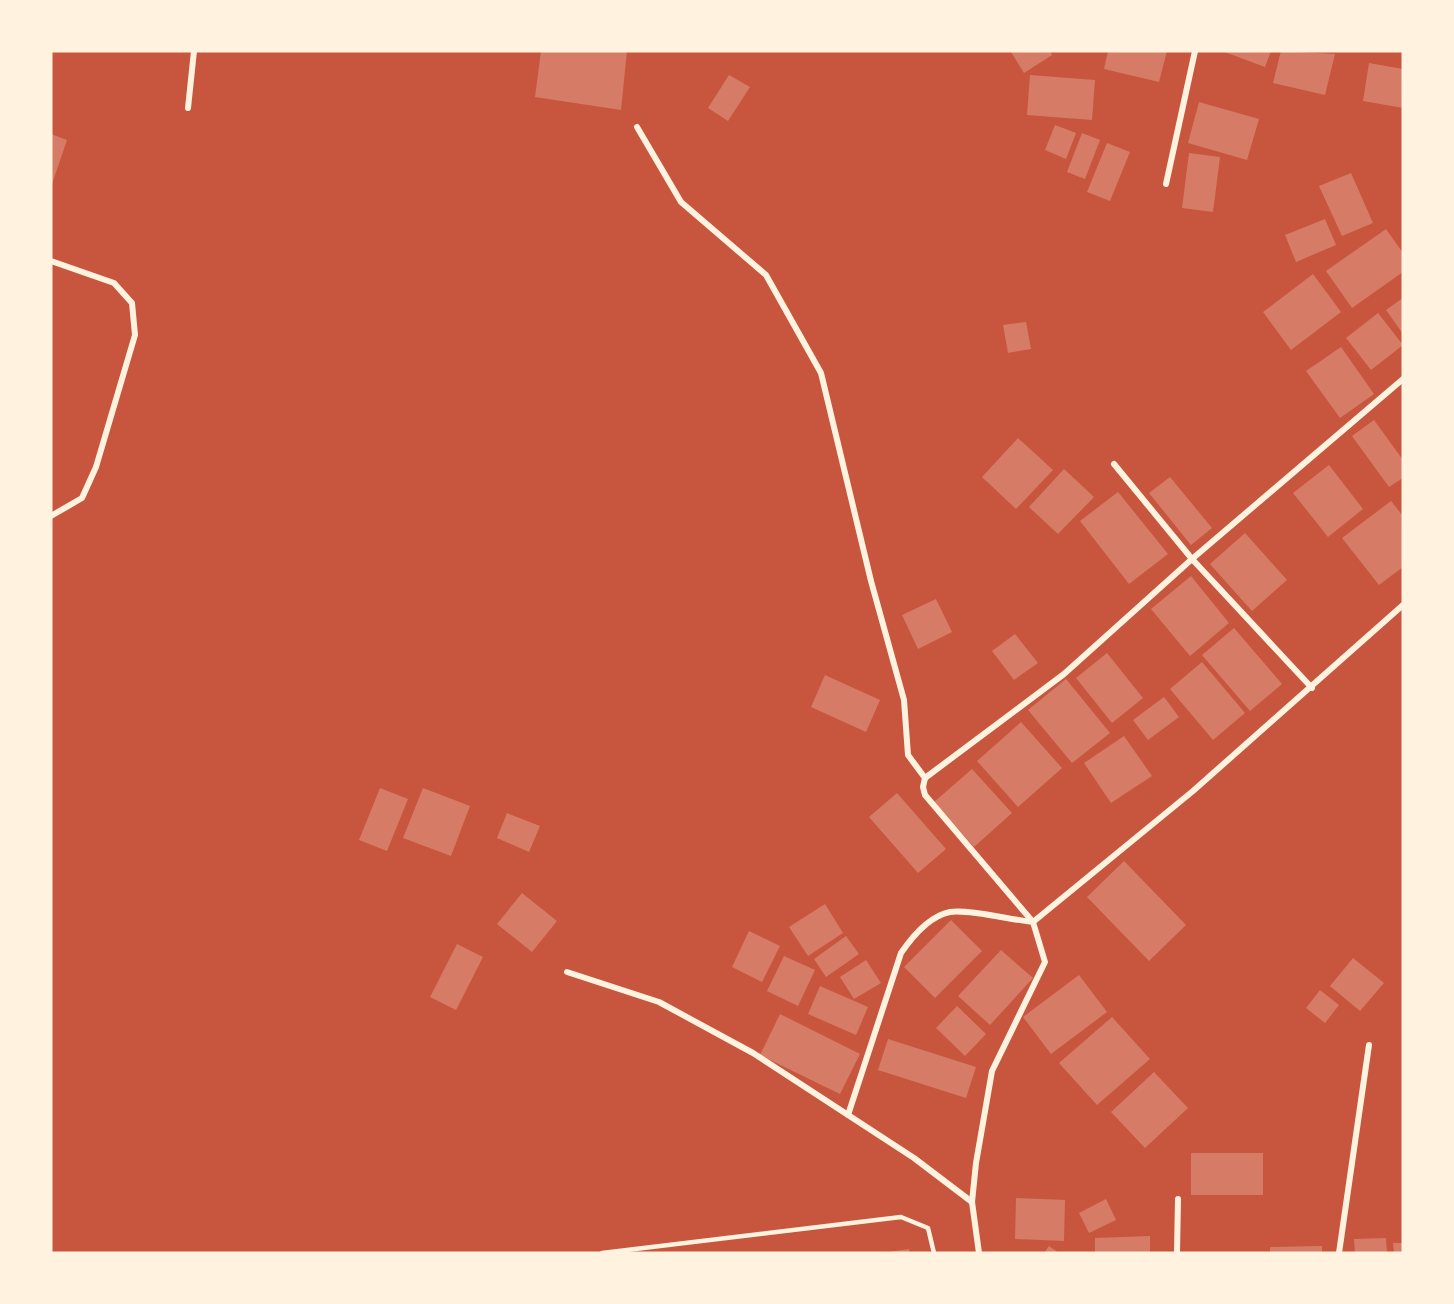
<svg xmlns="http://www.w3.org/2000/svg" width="1454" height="1304" viewBox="0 0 1454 1304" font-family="'Noto Sans',sans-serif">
	<rect width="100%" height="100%" fill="#c8553d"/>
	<!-- building -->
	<g fill="#d67c66">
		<path d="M 541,51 L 627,51 L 621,110 L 535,97 Z"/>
		<path d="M 1050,51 L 1052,55 L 1024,73 L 1011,52 Z"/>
		<path d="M 1108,51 L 1167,51 L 1159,82 L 1104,69 Z"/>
		<path d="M 1222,51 L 1271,51 L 1265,67 Z"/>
		<path d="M 1281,51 L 1335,54 L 1325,95 L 1273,83 Z"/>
		<path d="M 1369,63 L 1403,69 L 1403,108 L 1363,101 Z"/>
		<path d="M 729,75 L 750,87 L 728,121 L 708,108 Z"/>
		<path d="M 1030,75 L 1095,80 L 1092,120 L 1027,115 Z"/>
		<path d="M 1199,102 L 1259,119 L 1247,160 L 1188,143 Z"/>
		<path d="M 1055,125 L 1076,133 L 1066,159 L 1045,150 Z"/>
		<path d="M 1082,133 L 1100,140 L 1085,179 L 1067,172 Z"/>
		<path d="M 51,134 L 67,140 L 51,187 Z"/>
		<path d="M 1107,143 L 1130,152 L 1110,201 L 1087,192 Z"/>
		<path d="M 1189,153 L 1220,157 L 1213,212 L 1182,208 Z"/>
		<path d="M 1351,173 L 1373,223 L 1342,236 L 1319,186 Z"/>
		<path d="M 1325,219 L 1336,245 L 1296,262 L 1285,235 Z"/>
		<path d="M 1386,229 L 1403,253 L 1403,272 L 1352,308 L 1326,271 Z"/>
		<path d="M 1313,274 L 1341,312 L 1291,350 L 1263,312 Z"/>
		<path d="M 1403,298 L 1403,334 L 1386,310 Z"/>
		<path d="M 1378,313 L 1403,345 L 1371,370 L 1346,338 Z"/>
		<path d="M 1026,322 L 1031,349 L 1008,353 L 1003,325 Z"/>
		<path d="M 1341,347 L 1374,394 L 1340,418 L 1306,371 Z"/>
		<path d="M 1374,420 L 1403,460 L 1403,478 L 1389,487 L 1352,436 Z"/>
		<path d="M 1018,438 L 1053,470 L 1016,509 L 982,477 Z"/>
		<path d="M 1329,465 L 1363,509 L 1328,537 L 1293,493 Z"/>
		<path d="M 1064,469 L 1094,497 L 1058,534 L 1029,507 Z"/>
		<path d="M 1170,477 L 1212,528 L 1191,545 L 1149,493 Z"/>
		<path d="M 1118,492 L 1168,554 L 1129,584 L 1080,521 Z"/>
		<path d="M 1391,501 L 1403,516 L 1403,567 L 1379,585 L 1342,538 Z"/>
		<path d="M 1245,533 L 1287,580 L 1252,611 L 1210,564 Z"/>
		<path d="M 1191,576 L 1229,623 L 1190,656 L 1151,609 Z"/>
		<path d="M 936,599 L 952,632 L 918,649 L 902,615 Z"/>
		<path d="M 1234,628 L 1282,684 L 1250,711 L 1202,655 Z"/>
		<path d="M 1015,634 L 1038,663 L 1014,680 L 992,651 Z"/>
		<path d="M 1107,653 L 1143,698 L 1112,723 L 1076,678 Z"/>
		<path d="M 1202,662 L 1245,713 L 1213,740 L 1170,689 Z"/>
		<path d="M 825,675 L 880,700 L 866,732 L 811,707 Z"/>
		<path d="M 1066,679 L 1110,733 L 1072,763 L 1028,710 Z"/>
		<path d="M 1164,697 L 1179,717 L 1148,740 L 1133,720 Z"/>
		<path d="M 1021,722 L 1062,768 L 1018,807 L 977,761 Z"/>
		<path d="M 1124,736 L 1152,776 L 1111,803 L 1084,763 Z"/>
		<path d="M 972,769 L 1012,813 L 974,847 L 934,802 Z"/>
		<path d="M 380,788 L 408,799 L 387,851 L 359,840 Z"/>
		<path d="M 423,788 L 470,806 L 451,856 L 403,838 Z"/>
		<path d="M 897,793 L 946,849 L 918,873 L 869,817 Z"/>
		<path d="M 507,813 L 540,826 L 529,852 L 497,838 Z"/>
		<path d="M 1124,861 L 1186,925 L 1149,961 L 1087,897 Z"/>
		<path d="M 522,893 L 557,921 L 532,952 L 497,924 Z"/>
		<path d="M 825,904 L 843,933 L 808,956 L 789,927 Z"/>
		<path d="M 951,920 L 982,951 L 935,998 L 904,967 Z"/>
		<path d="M 749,931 L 780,946 L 762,982 L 732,967 Z"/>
		<path d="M 846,936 L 859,954 L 826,977 L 814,959 Z"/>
		<path d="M 457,944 L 483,957 L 456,1010 L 430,997 Z"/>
		<path d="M 1001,950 L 1033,978 L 990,1025 L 958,996 Z"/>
		<path d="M 784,956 L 815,970 L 798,1006 L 767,991 Z"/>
		<path d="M 1353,958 L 1384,983 L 1360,1011 L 1330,986 Z"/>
		<path d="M 866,960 L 881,983 L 854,999 L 840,977 Z"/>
		<path d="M 1079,975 L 1107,1012 L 1051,1054 L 1023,1017 Z"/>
		<path d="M 820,986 L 868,1007 L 856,1035 L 808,1014 Z"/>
		<path d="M 1320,990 L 1339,1005 L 1325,1023 L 1306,1008 Z"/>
		<path d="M 957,1006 L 986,1034 L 965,1056 L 936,1028 Z"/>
		<path d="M 780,1014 L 860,1054 L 840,1094 L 760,1055 Z"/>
		<path d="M 1112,1017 L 1150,1059 L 1097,1105 L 1059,1063 Z"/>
		<path d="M 888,1039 L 976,1067 L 966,1098 L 878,1070 Z"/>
		<path d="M 1154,1072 L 1188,1108 L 1145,1148 L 1111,1112 Z"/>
		<rect x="1191" y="1153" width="72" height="42"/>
		<path d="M 1016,1198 L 1065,1200 L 1064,1241 L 1015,1239 Z"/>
		<path d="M 1106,1199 L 1116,1220 L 1089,1233 L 1079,1213 Z"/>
		<path d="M 1150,1236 L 1150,1253 L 1095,1253 L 1095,1238 Z"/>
		<path d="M 1386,1238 L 1387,1253 L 1355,1253 L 1354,1239 Z"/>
		<path d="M 1393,1243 L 1403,1243 L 1403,1253 L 1394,1253 Z"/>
		<path d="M 1049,1246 L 1059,1253 L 1044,1253 Z"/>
		<path d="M 1322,1246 L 1322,1253 L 1270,1253 L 1270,1247 Z"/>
		<path d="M 909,1249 L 910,1253 L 888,1253 L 888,1252 Z"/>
	</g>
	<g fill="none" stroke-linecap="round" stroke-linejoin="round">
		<!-- service -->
		<path stroke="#fff3e0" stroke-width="4.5" d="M 602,1253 L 901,1217 L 928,1228 L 934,1253"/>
		<!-- minor -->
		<g stroke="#fff3e0" stroke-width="6">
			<path d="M 188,108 L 194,51"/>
			<path d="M 637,127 L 681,202 L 766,275 L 821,373 L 871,581 L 904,700 L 908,755 L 925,778"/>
			<path d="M 1166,184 L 1195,51"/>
			<path d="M 51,261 L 114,283 L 132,303 L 135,335 L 96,467 L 82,498 L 51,516"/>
			<path d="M 1114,464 L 1192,559 L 1312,688"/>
			<path d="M 1033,922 L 925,795 L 923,787 L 925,778 L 1064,674 L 1192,559 L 1403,379"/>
			<path d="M 567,972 L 659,1002 L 753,1053 L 914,1158 L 972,1202"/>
			<path d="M 848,1115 L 901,953 C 912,937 929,916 950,912 C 968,909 1012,920 1033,922"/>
			<path d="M 979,1253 L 972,1202 L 976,1163 L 992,1071 L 1045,962 L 1033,922 L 1193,791 L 1403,605"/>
			<path d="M 1177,1253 L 1178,1199"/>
			<path d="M 1339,1253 L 1369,1045"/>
		</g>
	</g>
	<!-- border -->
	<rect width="1454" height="1304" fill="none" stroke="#fff3e0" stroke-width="105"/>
</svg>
